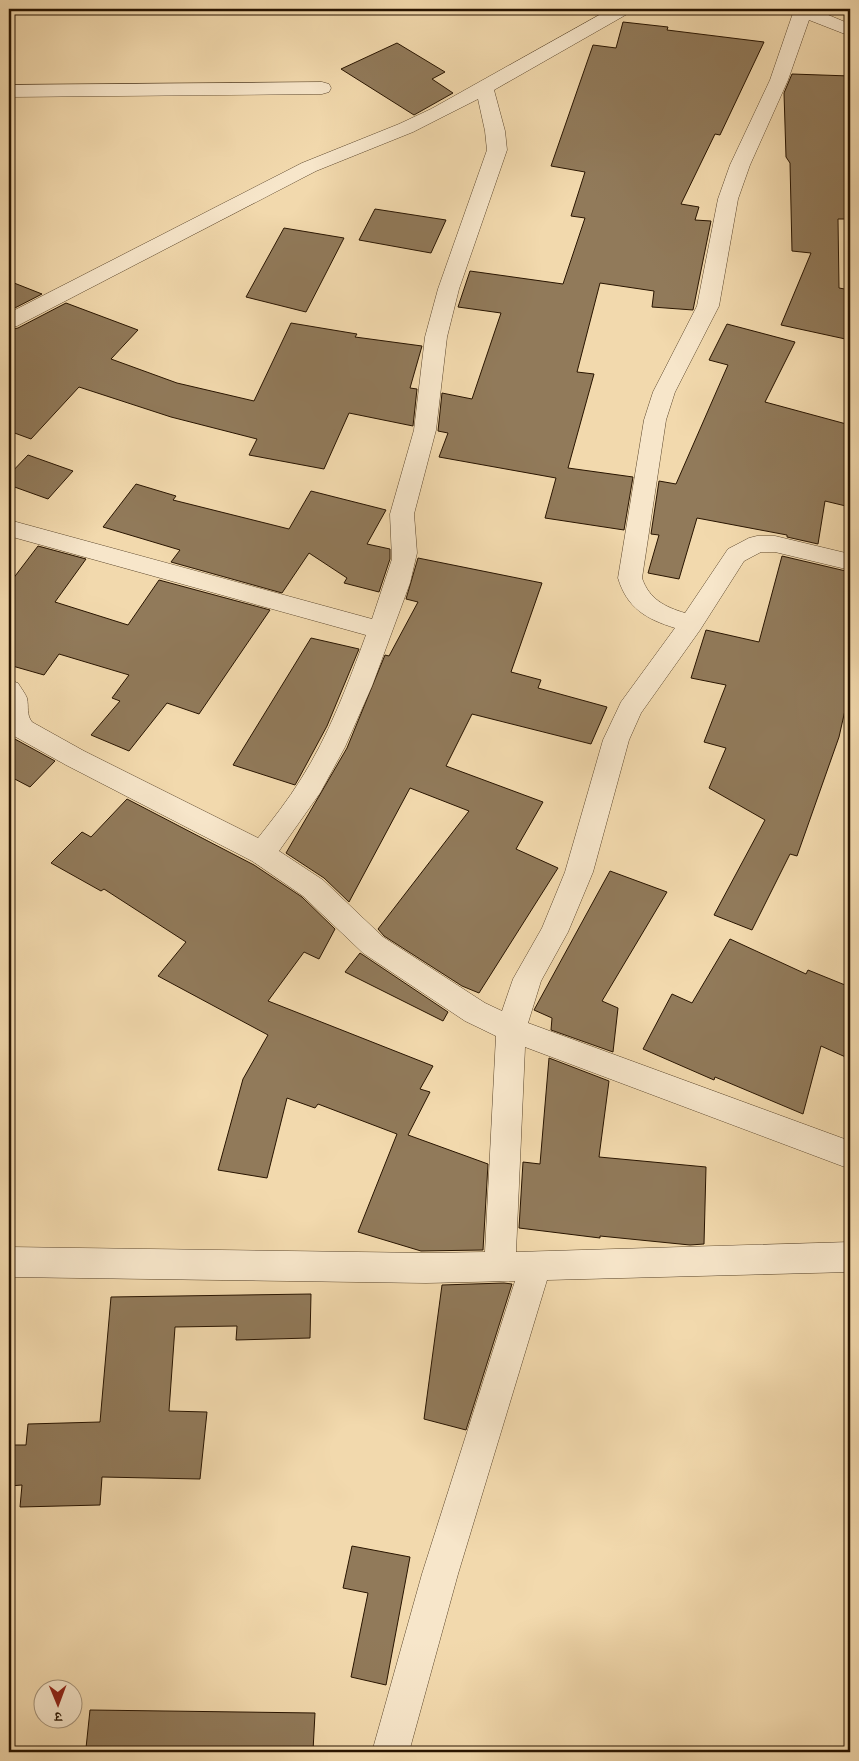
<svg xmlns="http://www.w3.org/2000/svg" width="859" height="1761" viewBox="0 0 859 1761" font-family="Vollkorn,'Noto Serif Devanagari',serif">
	<rect width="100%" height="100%" fill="#f2d9ad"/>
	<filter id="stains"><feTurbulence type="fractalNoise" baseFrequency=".004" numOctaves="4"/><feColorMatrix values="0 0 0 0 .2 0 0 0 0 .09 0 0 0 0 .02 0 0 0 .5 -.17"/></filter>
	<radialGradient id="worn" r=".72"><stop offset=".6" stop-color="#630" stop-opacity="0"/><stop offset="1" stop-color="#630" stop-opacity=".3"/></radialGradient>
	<!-- building -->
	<g fill="#917a5a" stroke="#281400">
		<path d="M 623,22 L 668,27 L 667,30 L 764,42 L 720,135 L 715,134 L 681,204 L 699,207 L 695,220 L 711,221 L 693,310 L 652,307 L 654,291 L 600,283 L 577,372 L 594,374 L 568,468 L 633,477 L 624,530 L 545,518 L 556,478 L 439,457 L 448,433 L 438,431 L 442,393 L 472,399 L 501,313 L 458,307 L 470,271 L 563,284 L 585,218 L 571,216 L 585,172 L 551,166 L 593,45 L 616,48 Z"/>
		<path d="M 397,43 L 445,72 L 432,79 L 453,93 L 414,115 L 341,69 Z"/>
		<path d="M 792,74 L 850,76 L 850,219 L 838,219 L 839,288 L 850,290 L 850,340 L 781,325 L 811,253 L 792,251 L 790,163 L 786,157 L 784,93 Z"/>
		<path d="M 375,209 L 446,220 L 431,253 L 359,240 Z"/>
		<path d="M 284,228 L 344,238 L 306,312 L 246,297 Z"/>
		<path d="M 9,281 L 42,294 L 9,311 Z"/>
		<path d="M 66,303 L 138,330 L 111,359 L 177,383 L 254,401 L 291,323 L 357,334 L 355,337 L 422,346 L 410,388 L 417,389 L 413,426 L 349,413 L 324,469 L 249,455 L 257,439 L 171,417 L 79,387 L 31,439 L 9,431 L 9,330 L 18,328 Z"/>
		<path d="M 727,324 L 795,342 L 765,402 L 850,425 L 850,507 L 825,501 L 818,544 L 787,537 L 787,535 L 697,518 L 679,579 L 648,573 L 659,535 L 651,534 L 659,481 L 676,484 L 728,365 L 709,360 Z"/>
		<path d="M 28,455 L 73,471 L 48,499 L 9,485 L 9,475 Z"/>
		<path d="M 136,484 L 176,496 L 173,500 L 289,529 L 311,491 L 386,510 L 367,544 L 390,549 L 390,559 L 379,592 L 344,583 L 347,578 L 309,553 L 282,593 L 171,562 L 180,550 L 103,527 Z"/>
		<path d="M 38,546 L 86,559 L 55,602 L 128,625 L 159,580 L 270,610 L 199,714 L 167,703 L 129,751 L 91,735 L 120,701 L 112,698 L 129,675 L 59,654 L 44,675 L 9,665 L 9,584 Z"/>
		<path d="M 782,556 L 850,572 L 850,688 L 839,737 L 797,856 L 790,854 L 752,930 L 714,915 L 765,820 L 709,788 L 726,748 L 704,742 L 726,685 L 691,678 L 706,630 L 759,642 Z"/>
		<path d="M 418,558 L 542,583 L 511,672 L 541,680 L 538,688 L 607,707 L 591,744 L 472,714 L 446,766 L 543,802 L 516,849 L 558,868 L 479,993 L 462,986 L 384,936 L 378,929 L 469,811 L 410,788 L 349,902 L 324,878 L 286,853 L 347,748 L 385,655 L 389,656 L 418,602 L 406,599 Z"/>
		<path d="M 311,638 L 359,649 L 327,726 L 299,778 L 295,785 L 233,765 Z"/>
		<path d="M 9,732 L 13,738 L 55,761 L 30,787 L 9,776 Z"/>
		<path d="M 127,799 L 254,865 L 302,897 L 335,929 L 319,959 L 304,952 L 268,1001 L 433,1066 L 420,1089 L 430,1092 L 408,1135 L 488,1164 L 483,1250 L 421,1251 L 358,1232 L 397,1134 L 318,1104 L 315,1108 L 287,1098 L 267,1178 L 218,1170 L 243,1079 L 268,1035 L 158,976 L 186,942 L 104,889 L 101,891 L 51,863 L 82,832 L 91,837 Z"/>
		<path d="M 610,871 L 667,892 L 602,1001 L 618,1008 L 613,1052 L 551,1030 L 552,1018 L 534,1010 Z"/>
		<path d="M 730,939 L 806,974 L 808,970 L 850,987 L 850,1059 L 821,1046 L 803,1114 L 715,1077 L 714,1080 L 643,1049 L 672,994 L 692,1003 Z"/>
		<path d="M 360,953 L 448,1012 L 443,1021 L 345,972 Z"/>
		<path d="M 549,1058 L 609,1081 L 599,1157 L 706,1167 L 704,1244 L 690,1245 L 600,1236 L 600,1238 L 519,1228 L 523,1162 L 540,1164 Z"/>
		<path d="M 504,1283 L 512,1284 L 466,1430 L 424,1419 L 442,1285 Z"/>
		<path d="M 311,1294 L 310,1338 L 236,1340 L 237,1326 L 175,1327 L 169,1411 L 207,1412 L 200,1479 L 102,1477 L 100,1505 L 20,1507 L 22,1485 L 9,1486 L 9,1445 L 26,1445 L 28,1424 L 100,1422 L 111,1297 Z"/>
		<path d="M 352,1546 L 410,1557 L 386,1685 L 351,1677 L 368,1593 L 343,1588 Z"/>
		<path d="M 90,1710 L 315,1713 L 313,1751 L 86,1748 Z"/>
	</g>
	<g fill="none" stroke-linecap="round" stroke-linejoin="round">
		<!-- street casing -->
		<g stroke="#5a452b" stroke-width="1">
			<g id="street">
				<path d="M 610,9 L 632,9 L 629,13 L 494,90 L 505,131 L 507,150 L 459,289 L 447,337 L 436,430 L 414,514 L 417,553 L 410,583 L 372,686 L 345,747 L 320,793 L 279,851 L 323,880 L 383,937 L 485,1003 L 502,1011 L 513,979 L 542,928 L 565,872 L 603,740 L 621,702 L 675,628 C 646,619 627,608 618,578 L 644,420 L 653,392 L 697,306 L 718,199 L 730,165 L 770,80 L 793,13 L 790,9 L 814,9 L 850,24 L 850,36 L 809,20 L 788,80 L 750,165 L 738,199 L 719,306 L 675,392 L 666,420 L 642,578 C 649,599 665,607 685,613 L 728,549 L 749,538 L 757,536 L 775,536 L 850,554 L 850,570 L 775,552 L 761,552 L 744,561 L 700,630 L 641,713 L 629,740 L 593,872 L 568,932 L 541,981 L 528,1023 L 850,1141 L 850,1169 L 525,1047 L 516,1252 L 850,1242 L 850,1272 L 547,1280 L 458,1574 L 409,1752 L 372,1752 L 422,1574 L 515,1281 L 426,1283 L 9,1277 L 9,1247 L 426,1253 L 485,1252 L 496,1036 L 465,1021 L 363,953 L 303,896 L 252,861 L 66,765 L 14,736 L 9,729 L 9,680 L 18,683 C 21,688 25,693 27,698 C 29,707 26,714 32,722 L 84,751 L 258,838 C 273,819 288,800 301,779 C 329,735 348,684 366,635 L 9,536 L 9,520 L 372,619 L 392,559 L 390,514 L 414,430 L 425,337 L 438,289 L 487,150 L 485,131 L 478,99 L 413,132 L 316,171 L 17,326 L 9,328 L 9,313 L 302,163 L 399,124 L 431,109 Z"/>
				<path d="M 322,82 L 329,84 L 331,88 L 329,92 L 322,94 L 9,97 L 9,85 Z"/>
			</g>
		</g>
		<!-- street -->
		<use href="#street" fill="#f7e6ca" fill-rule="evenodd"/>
	</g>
	<!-- margin -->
	<rect width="859" height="1761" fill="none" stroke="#f2d9ad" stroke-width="30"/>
	<rect x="10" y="10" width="839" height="1741" fill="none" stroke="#281400" stroke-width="2.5"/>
	<rect x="15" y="15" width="829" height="1731" fill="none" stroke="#281400"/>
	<!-- north arrow -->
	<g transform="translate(58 1704) rotate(179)"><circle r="24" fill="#f7e6ca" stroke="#a49279"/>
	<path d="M0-4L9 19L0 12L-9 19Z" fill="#8f2418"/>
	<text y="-8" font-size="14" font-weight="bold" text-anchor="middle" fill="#281400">उ</text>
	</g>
	<rect width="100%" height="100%" filter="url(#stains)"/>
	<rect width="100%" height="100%" fill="url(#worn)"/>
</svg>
